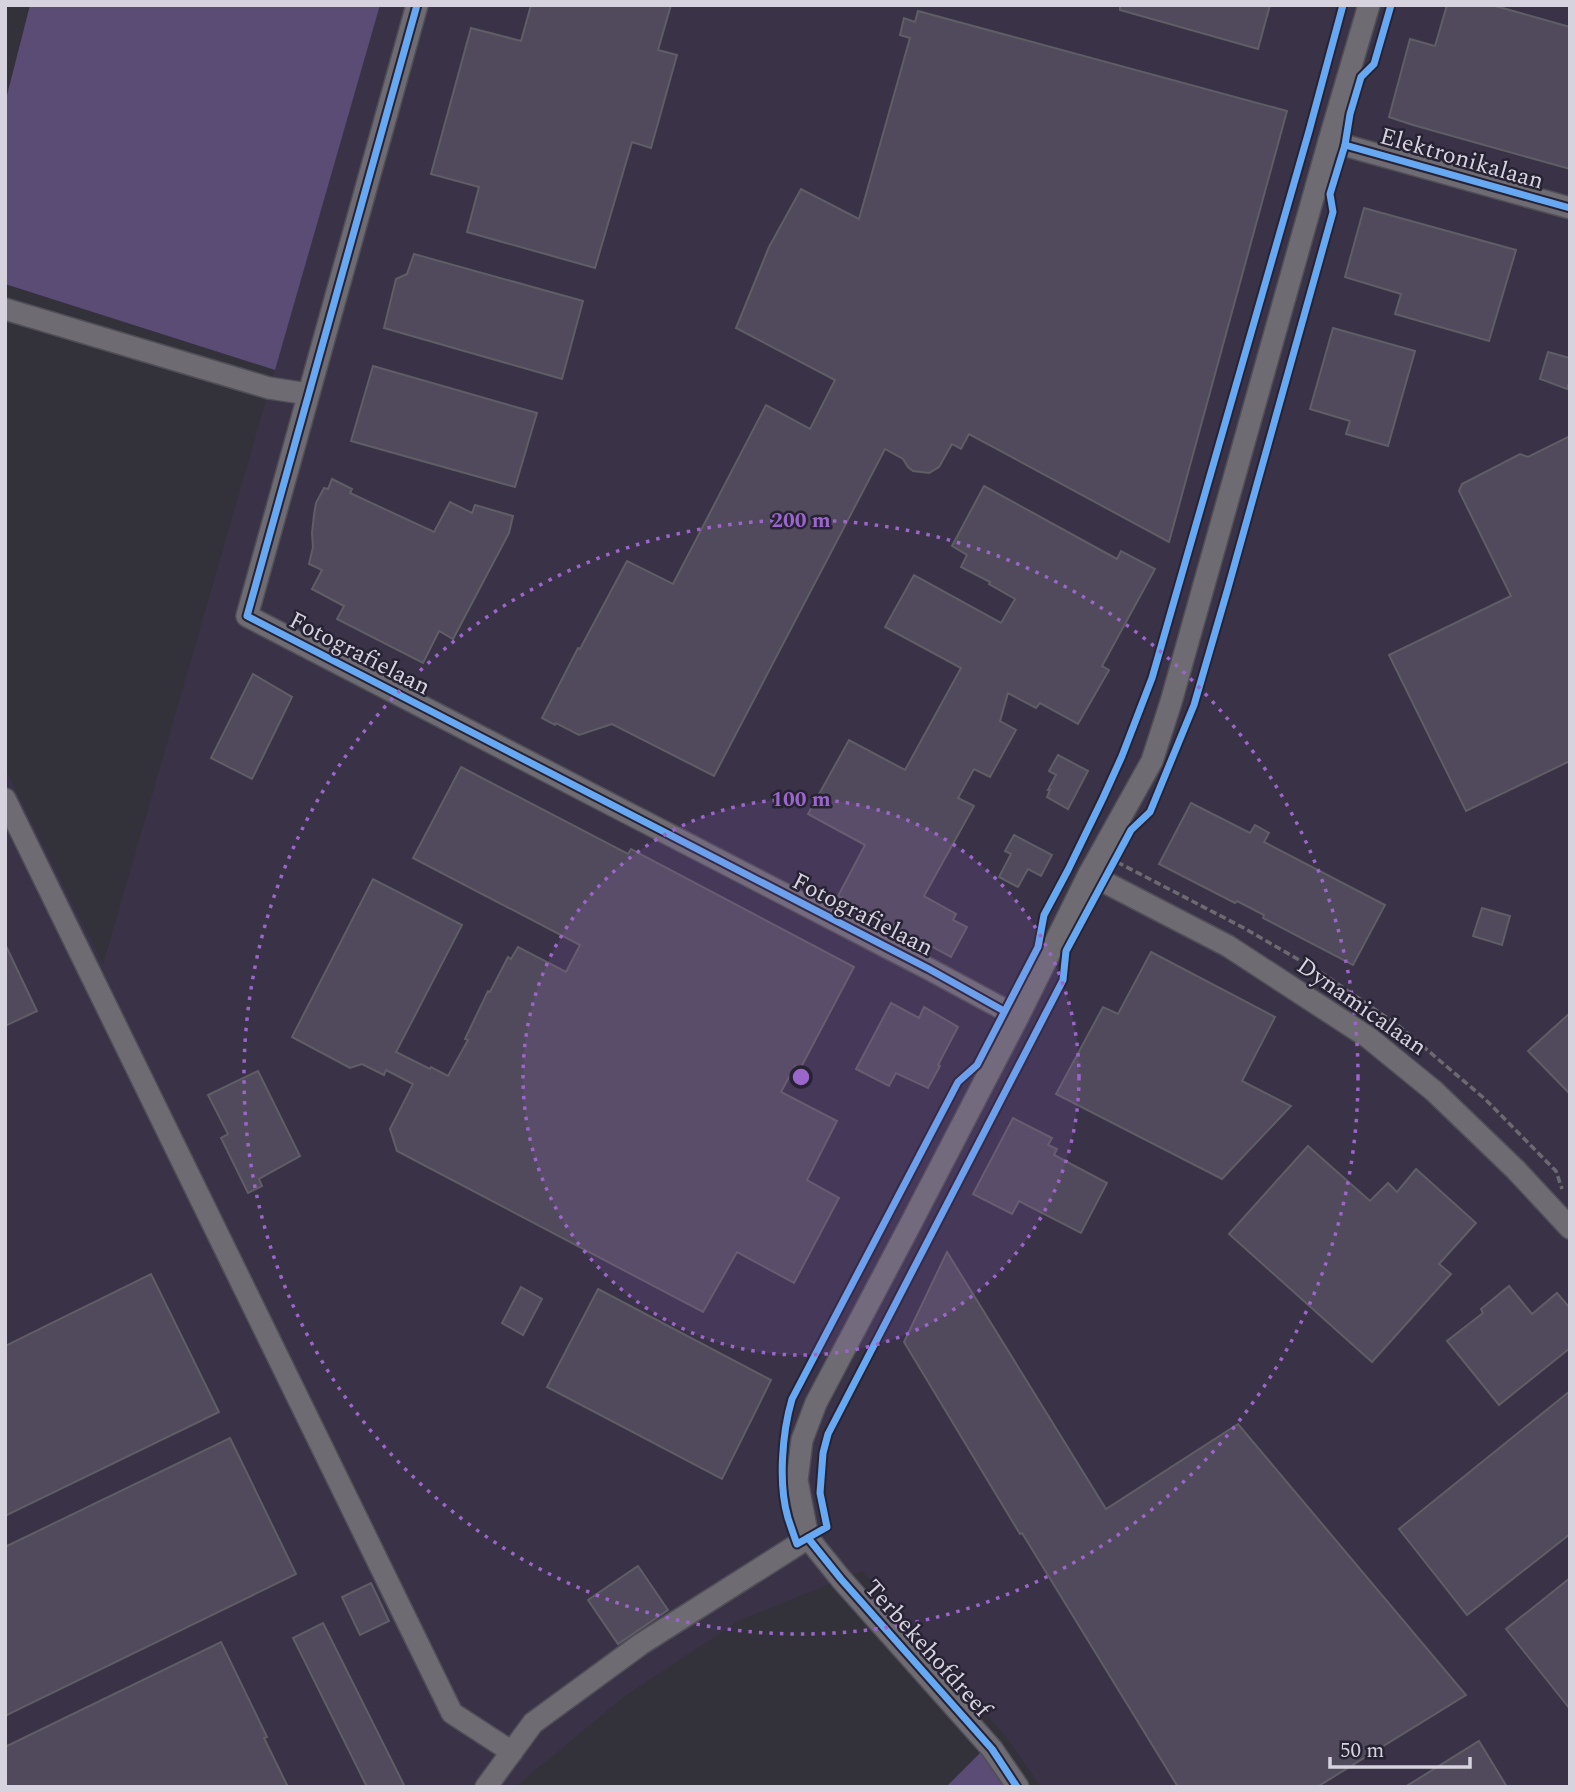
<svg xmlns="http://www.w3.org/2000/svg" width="1575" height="1792" viewBox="0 0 1575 1792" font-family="Spectral,serif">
	<rect width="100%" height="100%" fill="#33313a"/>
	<!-- built -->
	<path fill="#3a3348" d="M 380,5 L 1570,5 L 1570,1787 L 1041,1787 L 1007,1738 L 862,1571 L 740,1620 L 625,1696 L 515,1787 L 5,1787 L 5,768 L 103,965 Z"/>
	<!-- green -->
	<g fill="#5a4c75">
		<path d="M 30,5 L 380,5 L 275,370 L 5,284 L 5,103 Z"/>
		<path d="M 981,1752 L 1018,1787 L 946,1787 Z"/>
	</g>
	<!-- building -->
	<g fill="#514a5c" stroke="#5f5d65" stroke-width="2">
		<path d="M 531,5 L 671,5 L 658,50 L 677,55 L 651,148 L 632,142 L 595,268 L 467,232 L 479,187 L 431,174 L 471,28 L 521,41 Z"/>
		<path d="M 1120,5 L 1270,5 L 1258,49 L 1120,10 Z"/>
		<path d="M 1447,5 L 1492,5 L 1570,27 L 1570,169 L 1413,125 L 1389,117 L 1410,39 L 1435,46 Z"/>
		<path d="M 918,11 L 1287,111 L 1169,542 L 969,434 L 961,449 L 952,444 L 939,467 L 929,473 L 913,471 L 908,467 L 903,459 L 885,449 L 714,776 L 612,724 L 579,735 L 556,723 L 555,725 L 542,718 L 578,648 L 580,649 L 627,561 L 673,584 L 766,405 L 810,429 L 835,380 L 736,328 L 769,247 L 801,189 L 859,219 L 910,38 L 900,35 L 904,18 L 915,22 Z"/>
		<path d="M 1364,208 L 1516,250 L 1489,341 L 1395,314 L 1401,294 L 1345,277 Z"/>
		<path d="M 414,254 L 583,301 L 562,379 L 384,328 L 396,279 L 407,274 Z"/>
		<path d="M 1333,328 L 1415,351 L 1388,446 L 1346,434 L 1350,421 L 1310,409 Z"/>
		<path d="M 1548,352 L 1570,358 L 1570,379 L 1567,389 L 1540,379 Z"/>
		<path d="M 373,366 L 537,413 L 515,487 L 351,441 Z"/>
		<path d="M 1570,436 L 1570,761 L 1466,811 L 1389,655 L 1511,596 L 1459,491 L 1462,484 L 1520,454 L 1528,457 Z"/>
		<path d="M 332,479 L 352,489 L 350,493 L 434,532 L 450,502 L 472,513 L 475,505 L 513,516 L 509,533 L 453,639 L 439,631 L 423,663 L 337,619 L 344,606 L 312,589 L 322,570 L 309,564 L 313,547 L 312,533 L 314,515 L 316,503 L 324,488 L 328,489 Z"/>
		<path d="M 984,486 L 1117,559 L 1121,551 L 1155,569 L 1102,666 L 1109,670 L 1078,724 L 1040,703 L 1036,708 L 1008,693 L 1000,721 L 1016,730 L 990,777 L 974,769 L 958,798 L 974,806 L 924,896 L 956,914 L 953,920 L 967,927 L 951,957 L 838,896 L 865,845 L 808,814 L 849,740 L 905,770 L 961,668 L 885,627 L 914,575 L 1001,623 L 1015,599 L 989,584 L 990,582 L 961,567 L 967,555 L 952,546 Z"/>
		<path d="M 253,674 L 292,697 L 252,779 L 211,758 Z"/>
		<path d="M 1058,755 L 1088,771 L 1068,809 L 1047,797 L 1050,790 L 1048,790 L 1056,775 L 1049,771 Z"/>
		<path d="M 461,767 L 628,854 L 631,849 L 854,967 L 800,1069 L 795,1066 L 781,1092 L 837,1121 L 807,1180 L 839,1198 L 794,1283 L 737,1252 L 703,1312 L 397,1151 L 390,1129 L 413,1084 L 386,1070 L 384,1075 L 362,1064 L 350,1068 L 292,1037 L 373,879 L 462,925 L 396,1052 L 430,1069 L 431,1067 L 448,1076 L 468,1040 L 465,1039 L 488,991 L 490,992 L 508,957 L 511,959 L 518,947 L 566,972 L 580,945 L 413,858 Z"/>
		<path d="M 1191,803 L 1250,833 L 1255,825 L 1269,833 L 1264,842 L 1385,905 L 1353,965 L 1263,918 L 1264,915 L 1237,901 L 1235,903 L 1159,864 Z"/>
		<path d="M 1014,835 L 1052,855 L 1041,876 L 1028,869 L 1018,887 L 999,877 L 1011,854 L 1005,851 Z"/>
		<path d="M 1482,908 L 1510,916 L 1502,945 L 1473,936 Z"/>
		<path d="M 5,944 L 37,1011 L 5,1026 Z"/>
		<path d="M 1151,952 L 1275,1017 L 1242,1081 L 1291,1106 L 1222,1179 L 1056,1094 L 1103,1007 L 1118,1014 Z"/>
		<path d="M 891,1003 L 919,1018 L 924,1007 L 958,1027 L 938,1065 L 940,1066 L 928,1088 L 896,1073 L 889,1086 L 856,1069 Z"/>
		<path d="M 1570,1013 L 1570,1094 L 1528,1051 Z"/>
		<path d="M 258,1071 L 300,1156 L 259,1179 L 262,1186 L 248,1193 L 221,1138 L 228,1134 L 208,1095 Z"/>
		<path d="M 1013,1118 L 1052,1138 L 1048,1145 L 1057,1149 L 1054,1155 L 1107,1183 L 1081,1233 L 1019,1201 L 1012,1214 L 973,1194 Z"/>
		<path d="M 1308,1146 L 1370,1201 L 1388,1183 L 1397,1192 L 1416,1169 L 1476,1223 L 1439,1264 L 1451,1274 L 1372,1362 L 1229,1234 Z"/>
		<path d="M 947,1252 L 1106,1509 L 1238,1424 L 1466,1695 L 1317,1787 L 1178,1787 L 1022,1533 L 1020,1534 L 904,1342 Z"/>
		<path d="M 151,1274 L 219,1412 L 5,1516 L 5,1346 Z"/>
		<path d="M 1509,1286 L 1532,1314 L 1557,1293 L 1570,1308 L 1570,1348 L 1499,1405 L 1447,1341 L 1483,1313 L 1481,1309 Z"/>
		<path d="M 521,1287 L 542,1299 L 523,1335 L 502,1323 Z"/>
		<path d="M 598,1289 L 771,1380 L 722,1479 L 547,1387 Z"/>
		<path d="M 1570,1391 L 1570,1534 L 1467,1615 L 1399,1529 Z"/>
		<path d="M 230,1438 L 296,1574 L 5,1716 L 5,1547 Z"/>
		<path d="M 638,1566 L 668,1610 L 618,1644 L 588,1600 Z"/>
		<path d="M 1570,1578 L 1570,1709 L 1506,1629 Z"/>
		<path d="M 371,1583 L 389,1621 L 360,1635 L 342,1597 Z"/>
		<path d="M 323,1623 L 405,1787 L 367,1787 L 293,1638 Z"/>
		<path d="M 221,1642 L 267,1737 L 264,1738 L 288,1787 L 5,1787 L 5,1747 Z"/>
		<path d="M 1479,1741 L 1507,1787 L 1405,1787 Z"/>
	</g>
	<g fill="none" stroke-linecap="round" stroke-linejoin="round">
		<!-- minor casing -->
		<g stroke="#504e57" stroke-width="24">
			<g id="minor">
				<path d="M 417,5 L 247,616 L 929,969 L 1018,1017"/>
				<path d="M 1329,141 L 1570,208"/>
				<path d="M 5,309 L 269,388 L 308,394"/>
				<path d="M 5,799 L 452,1713 L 512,1752"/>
				<path d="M 1089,874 L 1228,946 L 1369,1038 L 1434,1091 L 1516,1170 L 1570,1228"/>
				<path d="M 486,1787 L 533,1723 L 641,1644 L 808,1538"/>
				<path d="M 1018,1787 L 992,1749 L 841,1579 L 808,1538 L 797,1480 L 802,1440 L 816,1403 L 909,1227 L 1018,1017 L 1089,874 L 1152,761 L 1171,702 L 1329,141 L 1369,5"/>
			</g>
		</g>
		<!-- path -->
		<path stroke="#6c6a70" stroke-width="3.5" stroke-dasharray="7 3.5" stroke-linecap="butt" d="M 1117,862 L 1242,927 L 1325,975 L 1399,1026 L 1485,1099 L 1556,1171 L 1562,1189"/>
		<!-- minor -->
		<use href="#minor" stroke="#6e6c72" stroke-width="21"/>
		<!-- cycleway casing -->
		<g stroke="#282334" stroke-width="11">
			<g id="cycleway">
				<path d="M 417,5 L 247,616 L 929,969 L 1004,1011"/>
				<path d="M 1343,5 L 1309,131 L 1152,678 L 1122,756 L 1103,798 L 1068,870 L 1044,915 L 1038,947 L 977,1065 L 958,1082 L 792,1399 C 782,1433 778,1484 788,1518 C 791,1527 794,1536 797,1544 L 827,1527 L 820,1493 L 823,1453 L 828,1434 L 1063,980 L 1066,951 L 1131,830 L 1150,812 L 1194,705 L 1228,588 L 1333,212 L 1330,194 L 1345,145 L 1350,114 L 1361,77 L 1374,64 L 1391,5"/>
				<path d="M 1345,145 L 1570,208"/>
				<path d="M 808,1538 L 841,1579 L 992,1749 L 1017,1787"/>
			</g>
		</g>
		<!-- cycleway -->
		<use href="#cycleway" stroke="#66a8f1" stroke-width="7"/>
	</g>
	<!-- distance rings -->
	<circle cx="801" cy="1077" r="278" fill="#9b66ca" fill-opacity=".12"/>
	<g fill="none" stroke="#9b66ca" stroke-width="3.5" stroke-dasharray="3.5 7">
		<circle cx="801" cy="1077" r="278"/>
		<circle cx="801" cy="1077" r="557"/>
	</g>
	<g text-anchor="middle" stroke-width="5" stroke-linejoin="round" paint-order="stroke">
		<!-- street labels -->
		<g font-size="24" fill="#d6d3de" stroke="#282334">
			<text transform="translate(1462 158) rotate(16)" y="8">Elektronikalaan</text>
			<text transform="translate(360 653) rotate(27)" y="8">Fotografielaan</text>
			<text transform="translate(863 914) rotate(27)" y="8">Fotografielaan</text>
			<text transform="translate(1362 1006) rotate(35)" y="8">Dynamicalaan</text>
			<text transform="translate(928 1648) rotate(48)" y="8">Terbekehofdreef</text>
		</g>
	</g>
	<circle cx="801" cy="1077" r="10" fill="#9b66ca" stroke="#282334" stroke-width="3.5"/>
	<g font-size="21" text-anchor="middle" font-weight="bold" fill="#9b66ca" stroke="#282334" stroke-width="5" stroke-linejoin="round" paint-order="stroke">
		<text x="801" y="527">200 m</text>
		<text x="801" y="806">100 m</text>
	</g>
	<!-- border -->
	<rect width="1575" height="1792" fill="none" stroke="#d6d3de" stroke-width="14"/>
	<!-- scale -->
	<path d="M1330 1757v10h140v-10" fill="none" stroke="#d6d3de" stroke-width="3.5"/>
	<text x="1340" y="1757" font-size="21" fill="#d6d3de" stroke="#282334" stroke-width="5" paint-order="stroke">50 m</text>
</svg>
